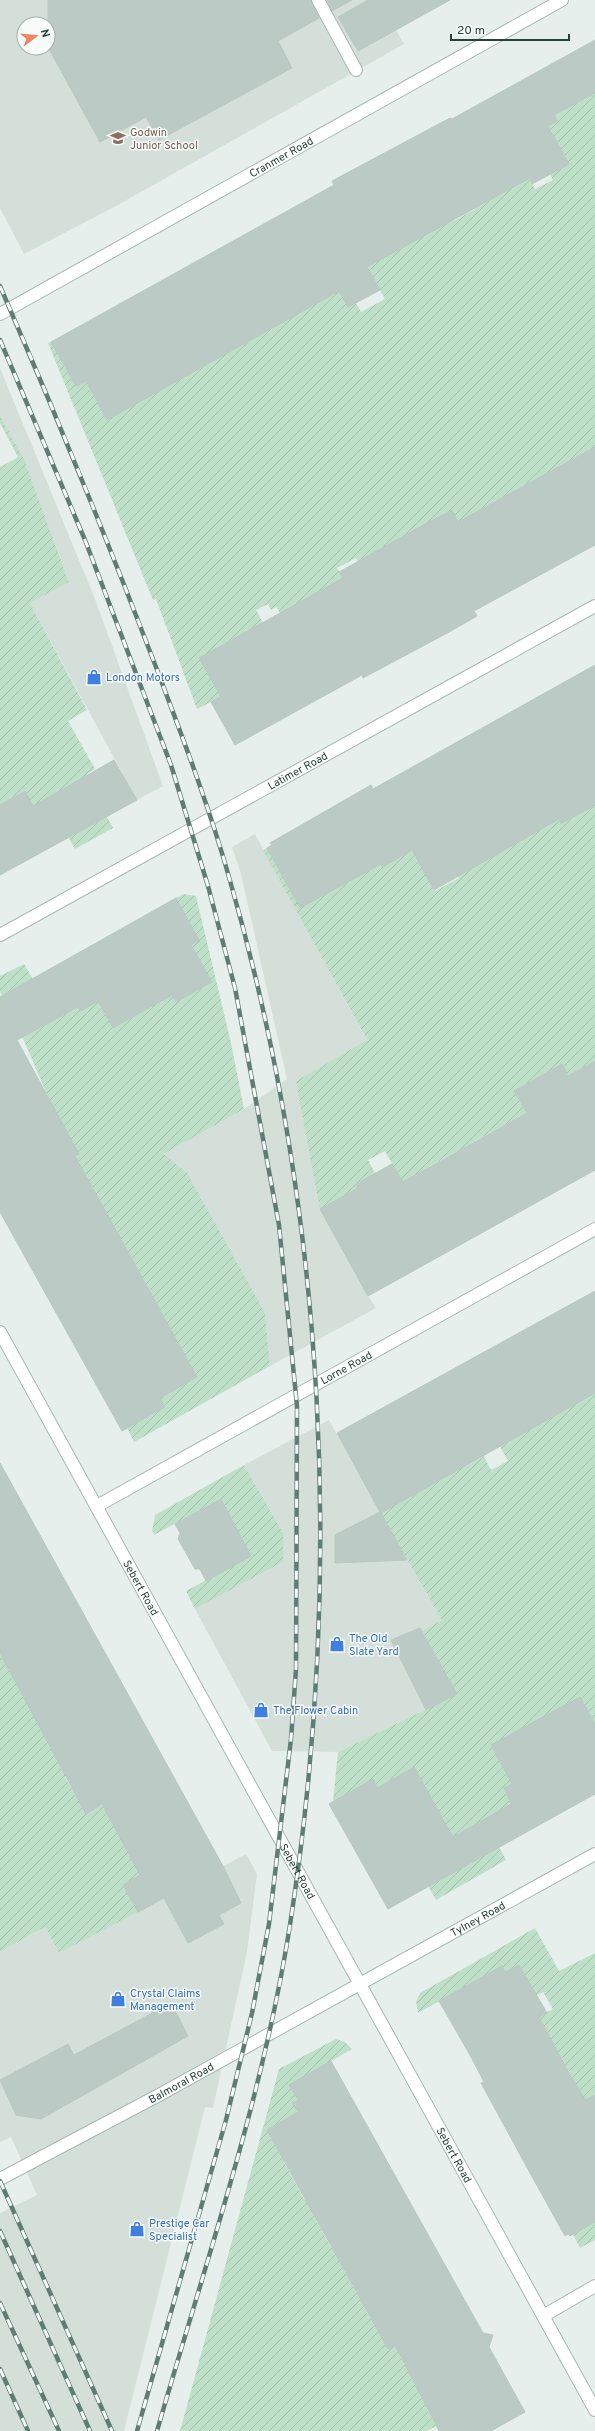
<svg xmlns="http://www.w3.org/2000/svg" width="595" height="2431" viewBox="0 0 595 2431" font-family="Overpass,sans-serif">
	<defs>
		<pattern id="garden-furrows" width="10" height="10" patternUnits="userSpaceOnUse"><rect width="10" height="10" fill="#bfe0c8"/><path d="M-1 1l2-2M0 10L10 0M9 11l2-2" fill="none" stroke="#a4c1ad"/></pattern>
	</defs>
	<rect width="100%" height="100%" fill="#e6efeb"/>
	<!-- built -->
	<g fill="#d4dfda" fill-rule="evenodd">
		<path d="M 0,0 L 379,0 L 404,44 L 116,206 L 24,254 L 0,208 ZM 24,24 L 48,24 L 48,48 L 24,48 Z"/>
		<path d="M 0,368 L 95,599 L 163,786 L 137,800 L 30,603 L 69,581 L 24,459 L 0,416 Z"/>
		<path d="M 255,834 L 367,1041 L 296,1081 L 368,1296 L 376,1308 L 270,1366 L 265,1313 L 164,1154 L 244,1109 L 287,1079 L 241,874 L 232,847 Z"/>
		<path d="M 329,1420 L 442,1620 L 422,1632 L 457,1694 L 338,1752 L 272,1751 L 195,1609 L 283,1562 L 283,1533 L 244,1465 Z"/>
		<path d="M 246,1854 L 257,1874 L 247,1952 L 213,2108 L 205,2107 L 124,2431 L 0,2431 L 0,2213 L 37,2195 L 11,2137 L 0,2142 L 0,1952 L 45,1927 L 59,1953 Z"/>
	</g>
	<!-- garden -->
	<g fill="url(#garden-furrows)">
		<path d="M 595,93 L 595,447 L 459,523 L 451,511 L 380,549 L 384,608 L 356,558 L 337,568 L 347,584 L 280,613 L 276,607 L 271,610 L 268,604 L 256,610 L 284,661 L 257,676 L 235,638 L 199,658 L 221,697 L 197,709 L 156,599 L 153,600 L 48,343 L 51,342 L 76,386 L 86,381 L 107,420 L 142,350 L 164,388 L 256,337 L 234,297 L 268,330 L 338,289 L 348,307 L 356,303 L 361,312 L 385,299 L 348,234 L 436,190 L 454,221 L 487,202 L 471,172 L 512,146 L 535,189 L 553,180 L 550,174 L 569,164 L 548,126 L 557,121 L 554,115 Z"/>
		<path d="M 0,416 L 24,459 L 69,582 L 30,603 L 87,710 L 68,721 L 95,769 L 87,774 L 110,815 L 107,817 L 113,828 L 75,849 L 47,799 L 33,806 L 24,791 L 0,805 L 0,467 L 18,457 L 0,423 Z"/>
		<path d="M 595,788 L 595,1061 L 568,1076 L 562,1064 L 514,1091 L 527,1114 L 530,1153 L 512,1121 L 475,1141 L 492,1173 L 474,1183 L 457,1151 L 420,1172 L 437,1204 L 420,1213 L 385,1151 L 368,1160 L 375,1173 L 356,1184 L 383,1233 L 320,1209 L 296,1081 L 367,1040 L 263,850 L 267,848 L 300,908 L 333,890 L 372,848 L 383,867 L 412,850 L 435,891 L 459,878 L 446,853 L 557,816 L 562,824 L 579,814 Z"/>
		<path d="M 184,894 L 196,896 L 231,1043 L 244,1109 L 164,1154 L 187,1173 L 265,1313 L 270,1366 L 134,1442 L 127,1428 L 165,1407 L 160,1398 L 197,1377 L 176,1338 L 139,1359 L 130,1343 L 167,1322 L 145,1283 L 99,1287 L 136,1266 L 115,1228 L 78,1249 L 106,1213 L 84,1172 L 47,1193 L 52,1106 L 12,1013 L 0,992 L 0,976 L 24,964 L 56,1019 L 78,1007 L 98,1001 L 113,1028 L 145,1010 L 106,937 L 125,927 L 156,965 L 176,1002 L 212,982 L 191,945 L 199,940 L 176,898 Z"/>
		<path d="M 595,1393 L 595,1724 L 580,1697 L 541,1718 L 512,1784 L 504,1789 L 511,1804 L 484,1819 L 506,1860 L 436,1900 L 428,1886 L 453,1837 L 443,1818 L 406,1839 L 397,1824 L 434,1803 L 414,1767 L 377,1788 L 373,1780 L 333,1802 L 338,1752 L 457,1694 L 422,1631 L 442,1620 L 376,1505 L 394,1495 L 447,1431 L 466,1466 L 484,1456 L 491,1470 L 508,1461 L 481,1412 Z"/>
		<path d="M 244,1465 L 283,1533 L 283,1562 L 195,1609 L 186,1591 L 251,1556 L 221,1499 L 154,1535 L 152,1531 L 155,1515 Z"/>
		<path d="M 0,1653 L 68,1775 L 65,1777 L 86,1813 L 102,1805 L 146,1872 L 123,1885 L 138,1912 L 59,1953 L 45,1927 L 0,1952 Z"/>
		<path d="M 535,1928 L 559,1971 L 595,1953 L 595,2095 L 557,2116 L 578,2088 L 539,2017 L 553,2009 L 543,1992 L 501,2015 L 492,1998 L 527,1979 L 519,1965 L 505,1972 L 502,1966 L 418,2013 L 416,2002 L 420,1993 Z"/>
		<path d="M 336,2039 L 345,2042 L 352,2049 L 290,2085 L 298,2100 L 293,2103 L 298,2112 L 267,2130 L 277,2148 L 313,2128 L 321,2142 L 284,2162 L 304,2199 L 341,2178 L 349,2192 L 312,2212 L 331,2248 L 369,2227 L 376,2240 L 339,2261 L 360,2299 L 398,2278 L 405,2290 L 367,2312 L 388,2349 L 414,2335 L 458,2390 L 426,2407 L 436,2426 L 427,2431 L 180,2431 L 279,2069 Z"/>
		<path d="M 595,2222 L 595,2240 L 580,2248 L 573,2234 Z"/>
	</g>
	<!-- building -->
	<g fill="#bbcac4" stroke="#b8c9c2">
		<path d="M 48,0 L 311,0 L 319,18 L 278,41 L 292,68 L 159,140 L 146,117 L 100,142 L 48,47 Z"/>
		<path d="M 327,0 L 352,0 L 332,11 Z"/>
		<path d="M 368,0 L 450,0 L 358,51 L 338,17 Z"/>
		<path d="M 595,40 L 595,93 L 554,115 L 557,121 L 548,126 L 569,164 L 532,184 L 530,178 L 367,267 L 380,290 L 348,307 L 339,291 L 107,420 L 86,381 L 76,386 L 51,342 L 334,185 L 332,181 L 450,118 L 452,119 Z"/>
		<path d="M 595,447 L 595,545 L 474,611 L 477,616 L 451,631 L 363,678 L 362,675 L 235,745 L 211,702 L 221,697 L 199,658 L 343,578 L 339,572 L 416,529 L 452,510 L 458,522 Z"/>
		<path d="M 595,665 L 595,805 L 561,824 L 559,819 L 434,890 L 412,850 L 383,867 L 381,864 L 300,908 L 267,848 L 272,845 L 270,843 L 371,785 L 373,789 Z"/>
		<path d="M 114,760 L 137,800 L 0,875 L 0,805 L 25,791 L 33,806 Z"/>
		<path d="M 176,898 L 199,940 L 191,945 L 212,982 L 176,1002 L 172,995 L 113,1028 L 98,1001 L 81,1011 L 78,1007 L 17,1040 L 79,1154 L 75,1156 L 197,1377 L 160,1398 L 165,1407 L 122,1431 L 0,1212 L 0,997 Z"/>
		<path d="M 595,1061 L 595,1170 L 368,1296 L 320,1209 L 358,1188 L 356,1184 L 392,1164 L 403,1182 L 527,1113 L 514,1091 L 562,1064 L 568,1076 Z"/>
		<path d="M 595,1291 L 595,1393 L 381,1513 L 407,1560 L 335,1563 L 335,1535 L 380,1512 L 337,1433 Z"/>
		<path d="M 0,1463 L 223,1866 L 241,1903 L 219,1915 L 224,1924 L 188,1943 L 164,1898 L 138,1912 L 123,1885 L 140,1875 L 102,1804 L 86,1814 L 0,1653 Z"/>
		<path d="M 221,1499 L 251,1556 L 206,1581 L 200,1569 L 195,1569 L 178,1539 L 180,1533 L 175,1524 Z"/>
		<path d="M 420,1628 L 457,1694 L 426,1710 L 391,1640 Z"/>
		<path d="M 580,1697 L 595,1724 L 595,1794 L 388,1909 L 329,1804 L 373,1779 L 377,1788 L 414,1767 L 453,1837 L 511,1804 L 504,1788 L 512,1784 L 491,1745 Z"/>
		<path d="M 519,1965 L 547,2013 L 539,2017 L 567,2069 L 585,2100 L 595,2095 L 595,2222 L 570,2236 L 568,2234 L 565,2236 L 530,2173 L 481,2083 L 484,2082 L 470,2055 L 439,2001 L 502,1966 L 505,1972 Z"/>
		<path d="M 171,2003 L 188,2036 L 41,2119 L 16,2115 L 0,2080 L 68,2044 L 74,2055 Z"/>
		<path d="M 331,2061 L 483,2333 L 493,2335 L 489,2347 L 525,2412 L 491,2431 L 439,2431 L 395,2345 L 388,2349 L 267,2130 L 298,2112 L 292,2103 L 298,2100 L 289,2085 Z"/>
	</g>
	<g fill="none" stroke-linecap="round" stroke-linejoin="round">
		<!-- minor casing -->
		<g stroke="#a8b8b2" stroke-width="14">
			<g id="minor">
				<path d="M 318,0 L 356,70"/>
				<path id="s1" d="M 0,314 L 562,0"/>
				<path id="s2" d="M 0,935 L 595,606"/>
				<path id="s3" d="M 0,1332 L 595,2410"/>
				<path id="s4" d="M 97,1506 L 595,1229"/>
				<path id="s5" d="M 0,2179 L 159,2095 L 595,1854"/>
				<path d="M 543,2316 L 595,2286"/>
			</g>
		</g>
		<!-- minor -->
		<use href="#minor" stroke="#fff" stroke-width="12"/>
		<!-- rail casing -->
		<g stroke="#5f7d75" stroke-width="4.5">
			<g id="rail">
				<path d="M 0,286 C 55,412 107,539 156,667 C 182,736 209,806 229,877 C 327,1216 344,1577 290,1925 C 263,2097 205,2264 157,2431"/>
				<path d="M 0,340 L 85,540 L 171,765 L 208,886 L 235,988 L 279,1225 L 297,1406 L 296,1669 L 291,1739 L 269,1924 L 252,2013 L 226,2120 L 137,2431"/>
				<path d="M 0,2181 L 112,2431"/>
				<path d="M 0,2231 L 90,2431"/>
				<path d="M 0,2303 L 59,2431"/>
				<path d="M 0,2369 L 28,2431"/>
			</g>
		</g>
		<!-- rail -->
		<use href="#rail" stroke="#f7fbf9" stroke-width="3" stroke-dasharray="9" stroke-linecap="butt"/>
	</g>
	<!-- icons -->
	<defs>
		<g id="school-bare" transform="scale(1.2)"><path d="M0-5L7-2L0 1L-7-2ZM-4 1L0 2.5L4 1V4Q0 6-4 4Z" fill="#8d6e63" stroke="#f7fbf9" stroke-width="2.5" paint-order="stroke"/></g>
		<g id="shop-bare" transform="scale(1.2)"><path d="M-5-2.5h2.3a2.7 3.5 0 0 1 5.4 0H5L5.5 6h-11ZM-1.5-2.5h3a1.5 2.3 0 0 0-3 0Z" fill="#3f7fe0" stroke="#f7fbf9" stroke-width="2.5" paint-order="stroke"/></g>
	</defs>
	<g fill-rule="evenodd">
		<use href="#school-bare" x="118" y="138"/>
		<use href="#shop-bare" x="94" y="677"/>
		<use href="#shop-bare" x="337" y="1644"/>
		<use href="#shop-bare" x="261" y="1710"/>
		<use href="#shop-bare" x="118" y="1999"/>
		<use href="#shop-bare" x="137" y="2229"/>
	</g>
	<g text-anchor="middle" stroke-width="3" stroke-linejoin="round" paint-order="stroke">
		<!-- education labels -->
		<g font-size="11" fill="#785e54" stroke="#f7fbf9" text-anchor="start">
			<text x="130" y="136">Godwin<tspan x="130" dy="13">Junior School</tspan></text>
		</g>
		<!-- street labels -->
		<g font-size="11" fill="#24423a" stroke="#f7fbf9">
			<text dy="4" stroke="none"><textPath href="#s1" startOffset="322">Cranmer Road</textPath></text>
			<text dy="4" stroke="none"><textPath href="#s2" startOffset="340">Latimer Road</textPath></text>
			<text dy="4" stroke="none"><textPath href="#s4" startOffset="285">Lorne Road</textPath></text>
			<text dy="4" stroke="none"><textPath href="#s3" startOffset="292">Sebert Road</textPath></text>
			<text dy="4" stroke="none"><textPath href="#s3" startOffset="616">Sebert Road</textPath></text>
			<text dy="4" stroke="none"><textPath href="#s5" startOffset="544">Tylney Road</textPath></text>
			<text dy="4" stroke="none"><textPath href="#s5" startOffset="205">Balmoral Road</textPath></text>
			<text dy="4" stroke="none"><textPath href="#s3" startOffset="940">Sebert Road</textPath></text>
		</g>
		<!-- shop labels -->
		<g font-size="11" fill="#366cbe" stroke="#f7fbf9" text-anchor="start">
			<text x="106" y="681">London Motors</text>
			<text x="349" y="1642">The Old<tspan x="349" dy="13">Slate Yard</tspan></text>
			<text x="273" y="1714">The Flower Cabin</text>
			<text x="130" y="1997">Crystal Claims<tspan x="130" dy="13">Management</tspan></text>
			<text x="149" y="2227">Prestige Car<tspan x="149" dy="13">Specialist</tspan></text>
		</g>
	</g>
	<!-- north arrow -->
	<g transform="translate(36 36) rotate(74)"><circle r="19" fill="#f7fbf9" stroke="#a3b1ad"/>
	<path d="M0-3L7 15L0 10L-7 15Z" fill="#f4845f"/>
	<text y="-6" font-size="11" font-weight="bold" text-anchor="middle" fill="#24423a">N</text>
	</g>
	<!-- scale -->
	<path d="M451 34v6h118v-6" fill="none" stroke="#24423a" stroke-width="2"/>
	<text x="457" y="34" font-size="12" fill="#24423a" stroke="#f7fbf9" stroke-width="3" paint-order="stroke">20 m</text>
</svg>
